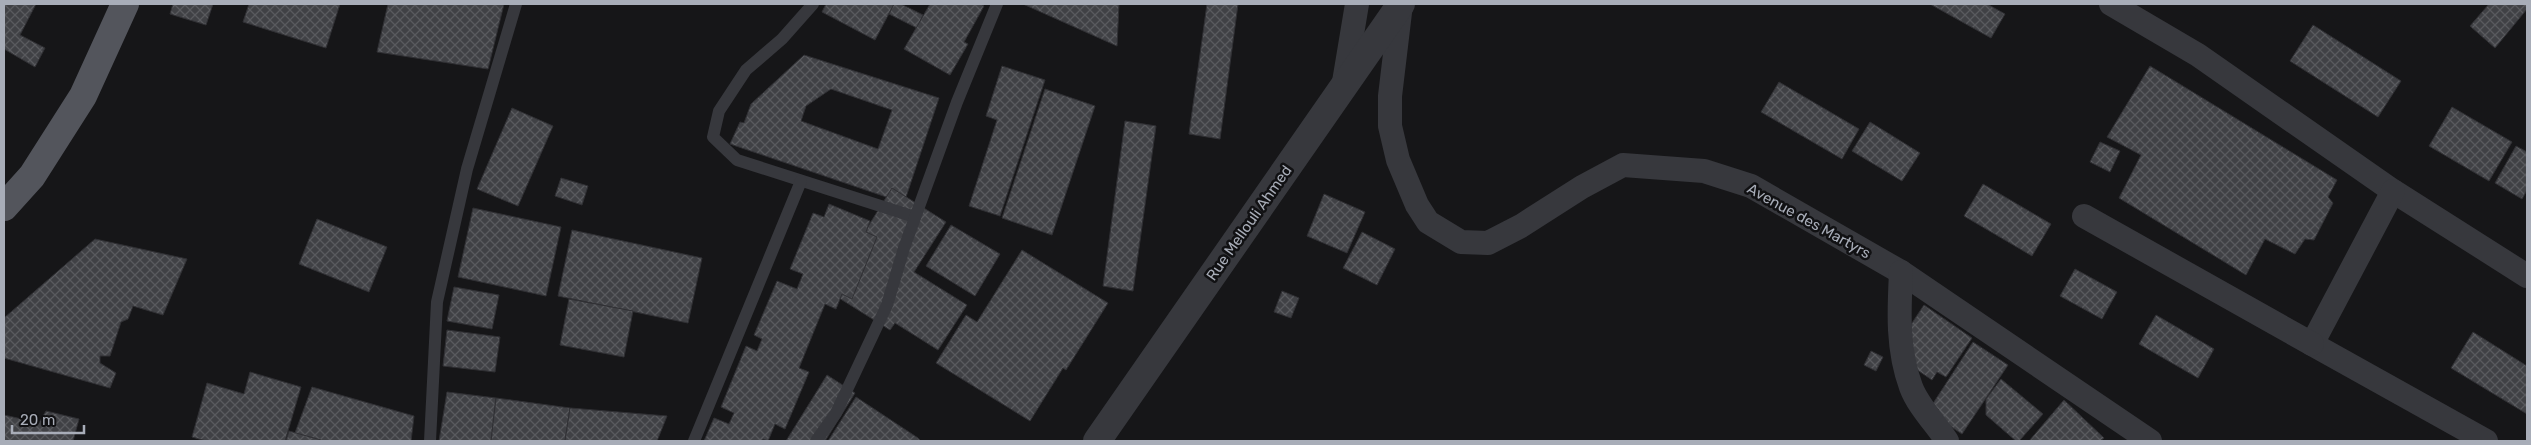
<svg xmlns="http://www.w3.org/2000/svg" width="2531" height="445" viewBox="0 0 2531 445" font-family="Rubik,sans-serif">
	<defs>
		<pattern id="building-cross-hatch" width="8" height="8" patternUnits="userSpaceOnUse" patternTransform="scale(1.25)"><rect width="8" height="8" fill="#404145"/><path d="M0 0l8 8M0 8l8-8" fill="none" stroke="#595a5e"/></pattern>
	</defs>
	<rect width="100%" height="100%" fill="#161618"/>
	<!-- building -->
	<g fill="url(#building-cross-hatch)" stroke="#303034" fill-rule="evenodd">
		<path d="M 4,4 L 36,4 L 20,35 L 45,48 L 35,67 L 4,49 Z"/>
		<path d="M 173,4 L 213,4 L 206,25 L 170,14 Z"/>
		<path d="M 249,4 L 340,4 L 326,48 L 243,22 Z"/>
		<path d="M 388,4 L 504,4 L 488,69 L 377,52 Z"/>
		<path d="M 826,4 L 894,4 L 875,40 L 822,12 Z"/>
		<path d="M 894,4 L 901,4 L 923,15 L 917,28 L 889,14 Z"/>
		<path d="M 930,4 L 981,4 L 984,6 L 964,42 L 968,44 L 950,75 L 904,49 Z"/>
		<path d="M 1023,4 L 1119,4 L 1117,46 Z"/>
		<path d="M 1207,4 L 1238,4 L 1220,139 L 1189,134 Z"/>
		<path d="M 1930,4 L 1987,4 L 2005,14 L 1991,38 Z"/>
		<path d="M 2489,4 L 2527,4 L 2527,9 L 2495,48 L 2470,26 Z"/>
		<path d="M 2313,25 L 2401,81 L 2378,117 L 2290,61 Z"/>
		<path d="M 804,55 L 939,98 L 904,203 L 730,144 L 740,122 L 744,123 L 751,104 ZM 831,89 L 892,110 L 878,149 L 801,121 L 806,106 Z"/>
		<path d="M 1002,66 L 1045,80 L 1000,216 L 969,206 L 997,120 L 986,116 Z"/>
		<path d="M 2150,66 L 2337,180 L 2328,197 L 2333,203 L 2314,240 L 2305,239 L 2295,254 L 2265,239 L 2246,275 L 2119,198 L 2141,155 L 2107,137 Z"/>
		<path d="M 1779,82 L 1859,129 L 1842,159 L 1761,112 Z"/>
		<path d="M 1045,89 L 1095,106 L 1052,235 L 1002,218 Z"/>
		<path d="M 2452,107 L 2512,142 L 2489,181 L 2429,146 Z"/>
		<path d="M 512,108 L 553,126 L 518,206 L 477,189 Z"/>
		<path d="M 1125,121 L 1156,126 L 1133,291 L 1103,286 Z"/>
		<path d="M 1870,122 L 1920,153 L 1902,181 L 1852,151 Z"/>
		<path d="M 2100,142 L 2120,151 L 2110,172 L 2090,162 Z"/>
		<path d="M 2516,146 L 2527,152 L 2527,190 L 2522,199 L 2495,183 Z"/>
		<path d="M 561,178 L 588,186 L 582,205 L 555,196 Z"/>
		<path d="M 1983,184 L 2051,224 L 2032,256 L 1964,216 Z"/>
		<path d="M 892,188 L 946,222 L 914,272 L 967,305 L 938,350 L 895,323 L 890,330 L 839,298 L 875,240 L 864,233 Z"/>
		<path d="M 1324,194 L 1365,212 L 1347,253 L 1307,236 Z"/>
		<path d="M 829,204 L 870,221 L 866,232 L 877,237 L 852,299 L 842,294 L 836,309 L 825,304 L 799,368 L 809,372 L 785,429 L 775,424 L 768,441 L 763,439 L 762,441 L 704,441 L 714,418 L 729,424 L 734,413 L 721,407 L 746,346 L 757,351 L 762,339 L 754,335 L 777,281 L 797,289 L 803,274 L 790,269 L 813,213 L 824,217 Z"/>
		<path d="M 473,208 L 561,227 L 546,296 L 458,277 Z"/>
		<path d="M 317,219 L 387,247 L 369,292 L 299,264 Z"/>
		<path d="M 951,225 L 1000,254 L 975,296 L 926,266 Z"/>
		<path d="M 572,230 L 702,258 L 688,323 L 558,296 Z"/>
		<path d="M 1362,232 L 1395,249 L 1377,285 L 1343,268 Z"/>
		<path d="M 95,239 L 187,259 L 163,315 L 133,306 L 128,319 L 121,322 L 110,356 L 100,356 L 100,363 L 116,373 L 110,388 L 4,358 L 4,318 Z"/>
		<path d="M 1022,250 L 1108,303 L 1066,370 L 1063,368 L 1030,421 L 936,363 L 966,315 L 977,322 Z"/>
		<path d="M 2075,269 L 2117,292 L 2102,319 L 2060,296 Z"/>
		<path d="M 454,287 L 499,295 L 492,329 L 447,321 Z"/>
		<path d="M 1282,291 L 1299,298 L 1291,318 L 1274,312 Z"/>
		<path d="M 569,299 L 633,311 L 624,357 L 560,345 Z"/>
		<path d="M 1924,305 L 1972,338 L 1946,377 L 1937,372 L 1932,380 L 1910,365 L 1902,338 Z"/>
		<path d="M 2156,315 L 2214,349 L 2198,378 L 2139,344 Z"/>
		<path d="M 447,330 L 500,337 L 495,372 L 443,366 Z"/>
		<path d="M 2473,332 L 2527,366 L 2527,414 L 2451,368 Z"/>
		<path d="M 1973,342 L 2008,365 L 1962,434 L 1935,416 L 1939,410 L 1932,405 Z"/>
		<path d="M 1871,351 L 1883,357 L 1876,371 L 1864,365 Z"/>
		<path d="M 250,372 L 301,387 L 285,441 L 206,441 L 192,437 L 207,383 L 244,394 Z"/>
		<path d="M 827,375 L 855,393 L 825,441 L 786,441 Z"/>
		<path d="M 2001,379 L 2043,414 L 2019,441 L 2016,441 L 1986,415 L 1986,399 Z"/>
		<path d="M 312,387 L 414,416 L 411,441 L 292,441 Z"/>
		<path d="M 447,392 L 496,398 L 491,441 L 439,441 Z"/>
		<path d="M 856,397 L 918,438 L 921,441 L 828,441 Z"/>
		<path d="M 496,398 L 570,408 L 565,441 L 491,441 Z"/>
		<path d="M 2064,400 L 2104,438 L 2100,441 L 2029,441 Z"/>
		<path d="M 570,408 L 667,416 L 657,441 L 565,441 Z"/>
		<path d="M 46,411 L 79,419 L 73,441 L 4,441 L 4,415 L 39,423 Z"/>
		<path d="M 289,431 L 321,440 L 320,441 L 286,441 Z"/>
	</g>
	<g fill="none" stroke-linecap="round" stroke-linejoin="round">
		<!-- service -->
		<g stroke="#37383d" stroke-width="12">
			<path d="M 813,4 L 782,39 L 746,70 L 719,111 L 713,137 L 737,160 L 915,217"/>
			<path d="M 430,441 L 437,302 L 467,169 L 516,4"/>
			<path d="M 694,441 L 801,181"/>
			<path d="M 816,441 L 836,413 L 887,305 L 904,248 L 957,102 L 997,4"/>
		</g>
		<!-- minor -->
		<g stroke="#37383d" stroke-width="24">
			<path d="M 1401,4 L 1390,96 L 1390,126 L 1398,160 L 1417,205 L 1428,222 L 1461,242 L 1488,243 L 1521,226 L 1582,187 L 1623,165 L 1704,171 L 1751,186 L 1901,272 L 2150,441"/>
			<path d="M 2111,4 L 2198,55 L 2393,191 L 2527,276"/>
			<path d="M 1343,88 L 1357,4"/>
			<path d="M 2393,191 L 2312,344 L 2486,441"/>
			<path d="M 2084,216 L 2312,344"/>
			<path d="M 1901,272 C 1899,311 1897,349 1911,387 C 1918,406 1936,424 1947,441"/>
		</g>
		<!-- tertiary -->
		<path stroke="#37383d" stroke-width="28" d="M 1097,441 L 1401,4"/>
		<!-- primary -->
		<path stroke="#53555c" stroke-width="28" d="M 4,207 L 32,176 L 83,96 L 125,4"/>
	</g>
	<g text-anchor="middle" stroke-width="5" stroke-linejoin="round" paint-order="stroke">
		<!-- street labels -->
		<g font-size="15" fill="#a8adb8" stroke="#111113">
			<text transform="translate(1809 221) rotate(29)" y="5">Avenue des Martyrs</text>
			<text transform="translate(1249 223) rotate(-55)" y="5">Rue Mellouli Ahmed</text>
		</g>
	</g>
	<!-- border -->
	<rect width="2531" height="445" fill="none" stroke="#a8adb8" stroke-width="10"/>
	<!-- scale -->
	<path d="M12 425v8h72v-8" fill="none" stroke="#a8adb8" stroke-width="2.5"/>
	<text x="20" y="425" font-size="15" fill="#a8adb8" stroke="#111113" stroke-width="4" paint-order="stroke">20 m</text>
</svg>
